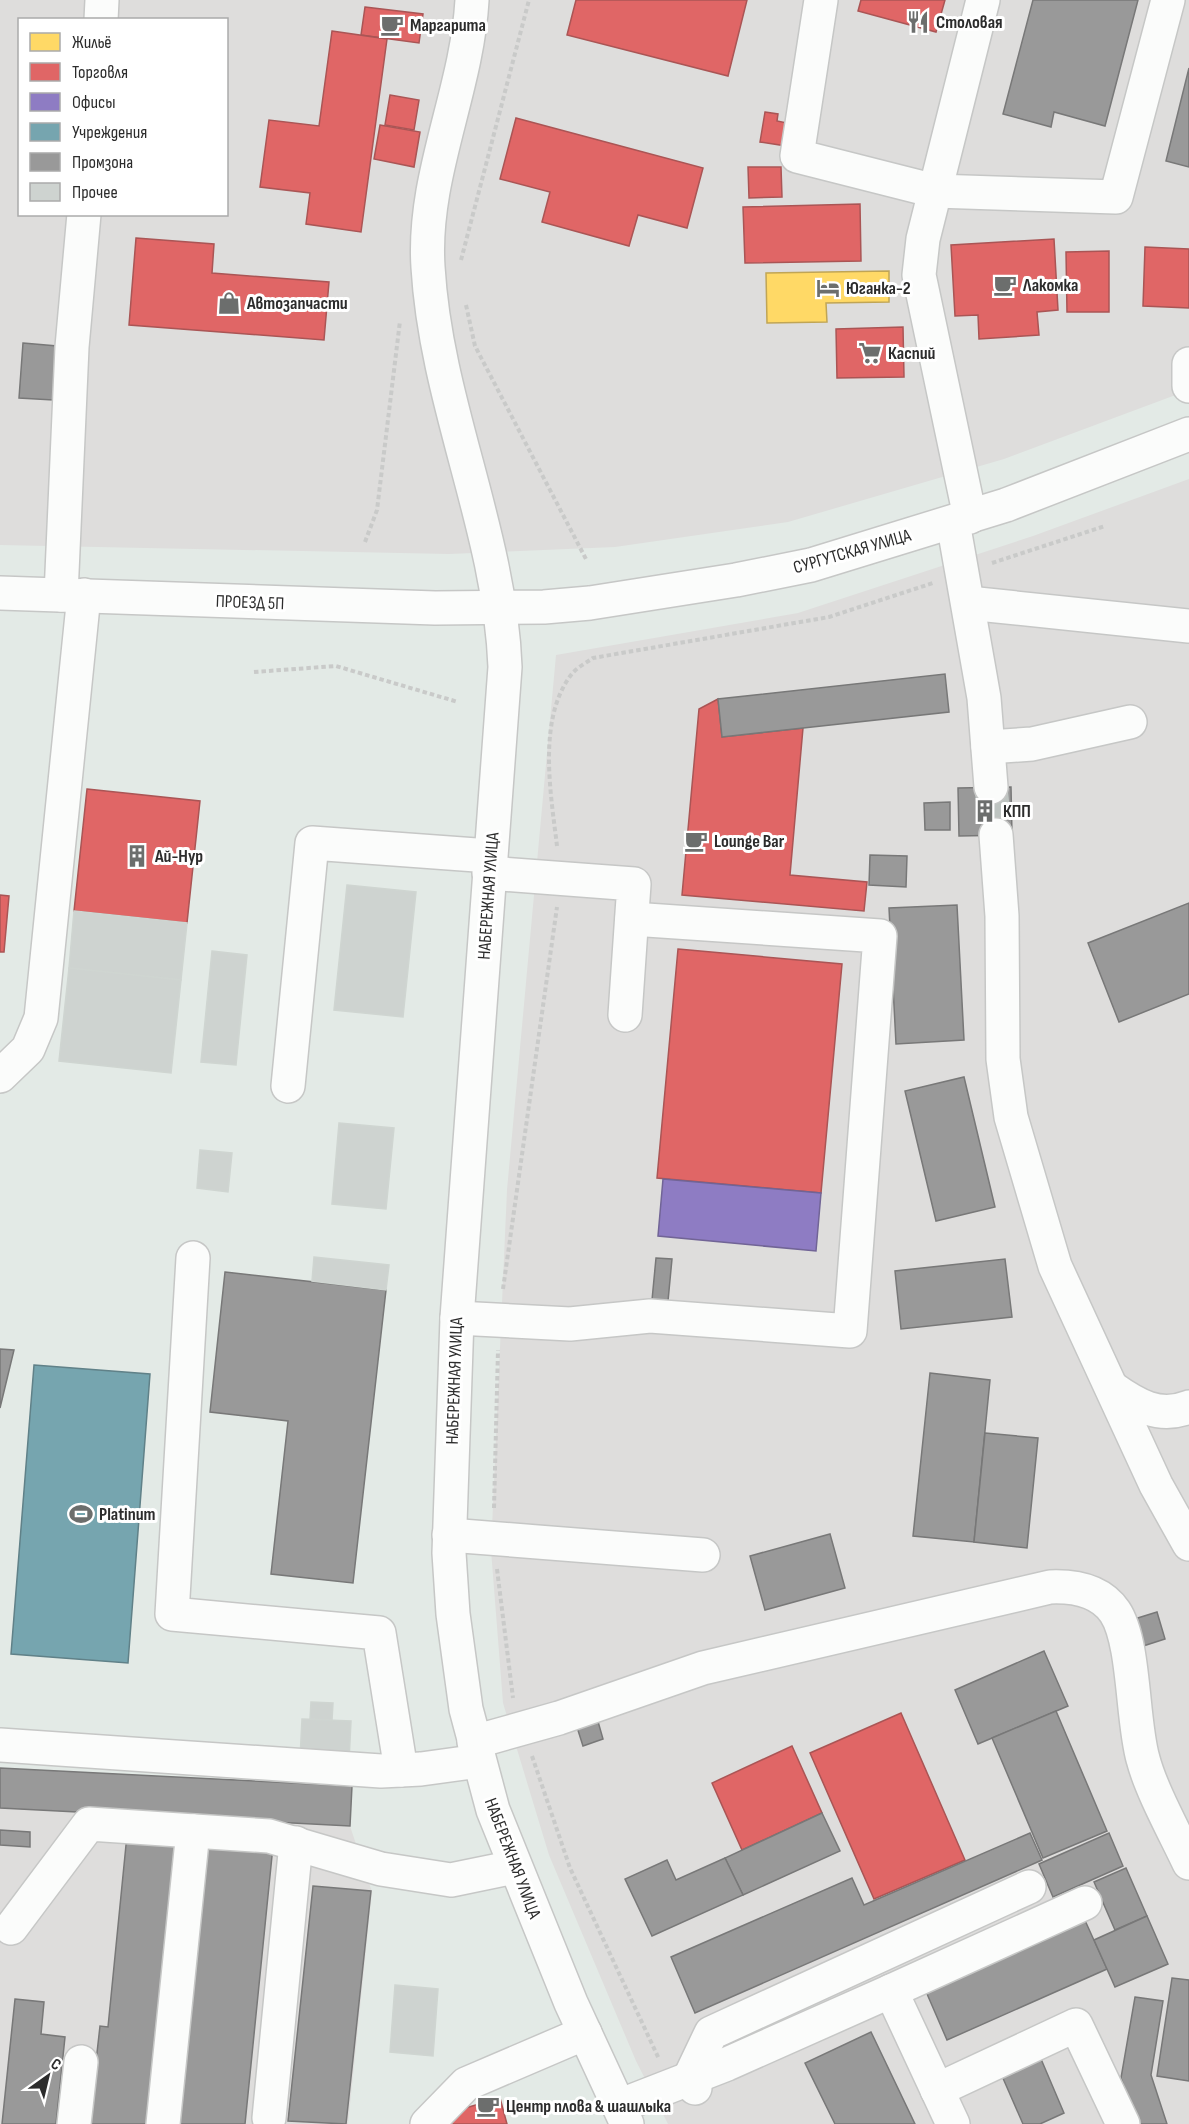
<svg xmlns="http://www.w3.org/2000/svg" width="1189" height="2124" viewBox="0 0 1189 2124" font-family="'Sofia Sans Condensed',sans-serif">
	<rect width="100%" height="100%" fill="#e3eae6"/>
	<!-- industrial -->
	<g fill="#dedddc" fill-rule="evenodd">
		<path d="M 0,0 L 1189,0 L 1189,390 L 1004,459 L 788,522 L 615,547 L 449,554 L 0,545 ZM 20,20 L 226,20 L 226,214 L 20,214 Z"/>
		<path d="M 1189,479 L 1189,2124 L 668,2124 L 636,2061 L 549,1855 L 503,1703 L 491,1550 L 507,1190 L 556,655 L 798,613 L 1033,536 Z"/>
		<path d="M 0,1768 L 350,1826 L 372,1892 L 348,2124 L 0,2124 Z"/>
	</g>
	<!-- homes -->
	<path fill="#ffd966" stroke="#c0a555" stroke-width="1.5" d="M 889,271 L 889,302 L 826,303 L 827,322 L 767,323 L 766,273 Z"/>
	<!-- shops -->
	<g fill="#e06666" stroke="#a55" stroke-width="1.5">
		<path d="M 576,0 L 747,0 L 728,76 L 567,35 Z"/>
		<path d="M 861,0 L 945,0 L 936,32 L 858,11 Z"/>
		<path d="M 365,7 L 423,14 L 419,43 L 361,35 Z"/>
		<path d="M 332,31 L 387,39 L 361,232 L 306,224 L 310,193 L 260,187 L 269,120 L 319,126 Z"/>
		<path d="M 390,95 L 419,100 L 414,130 L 385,125 Z"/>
		<path d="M 765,112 L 778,114 L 777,121 L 792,124 L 793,147 L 760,142 Z"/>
		<path d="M 516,118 L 703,168 L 687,228 L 638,215 L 629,246 L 542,222 L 550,192 L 500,179 Z"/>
		<path d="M 380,125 L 420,132 L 414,167 L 374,159 Z"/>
		<path d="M 748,167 L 781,167 L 782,197 L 749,198 Z"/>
		<path d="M 860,204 L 861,261 L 745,263 L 743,207 Z"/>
		<path d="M 136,238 L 214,244 L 212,273 L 329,282 L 324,340 L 129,325 Z"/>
		<path d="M 1054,239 L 1058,310 L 1037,312 L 1039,335 L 979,339 L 978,315 L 955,316 L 951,245 Z"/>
		<path d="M 1145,247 L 1189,249 L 1189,308 L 1143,306 Z"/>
		<path d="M 1109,251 L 1109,312 L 1067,312 L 1066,252 Z"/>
		<path d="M 903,327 L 904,377 L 837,378 L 836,329 Z"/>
		<path d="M 718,699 L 722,737 L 803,728 L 790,875 L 867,882 L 864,911 L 682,895 L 699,709 Z"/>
		<path d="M 87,789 L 200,801 L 187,923 L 74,911 Z"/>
		<path d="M 0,895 L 9,896 L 4,952 L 0,952 Z"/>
		<path d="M 678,949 L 842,964 L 821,1193 L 657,1178 Z"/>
		<path d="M 901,1713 L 965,1860 L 874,1899 L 810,1753 Z"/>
		<path d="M 792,1746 L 822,1813 L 742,1850 L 712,1783 Z"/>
		<path d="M 500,2098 L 507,2124 L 451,2124 L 448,2113 Z"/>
	</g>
	<!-- offices -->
	<path fill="#8e7cc3" stroke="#716496" stroke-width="1.5" d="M 663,1179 L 821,1193 L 816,1251 L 658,1236 Z"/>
	<!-- public -->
	<path fill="#76a5af" stroke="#608188" stroke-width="1.5" d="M 34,1365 L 150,1374 L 128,1663 L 11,1654 Z"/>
	<!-- industry -->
	<g fill="#999" stroke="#787878" stroke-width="1.5">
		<path d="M 1033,0 L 1138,0 L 1105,126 L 1054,112 L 1051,127 L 1003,114 Z"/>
		<path d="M 1189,68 L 1189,167 L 1166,161 Z"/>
		<path d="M 23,343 L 57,346 L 53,400 L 19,398 Z"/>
		<path d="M 945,674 L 949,712 L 722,737 L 718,699 Z"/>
		<path d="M 1011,787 L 1012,835 L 959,836 L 958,788 Z"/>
		<path d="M 950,802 L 950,830 L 925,830 L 924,803 Z"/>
		<path d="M 870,855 L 907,856 L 906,887 L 869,885 Z"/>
		<path d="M 1189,903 L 1189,994 L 1119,1022 L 1088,943 Z"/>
		<path d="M 957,905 L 964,1040 L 896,1044 L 889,908 Z"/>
		<path d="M 964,1077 L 995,1207 L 936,1221 L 905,1091 Z"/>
		<path d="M 656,1258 L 672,1259 L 668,1301 L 652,1300 Z"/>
		<path d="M 1005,1259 L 1012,1317 L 901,1329 L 895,1271 Z"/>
		<path d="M 225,1272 L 386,1290 L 353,1583 L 271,1574 L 288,1421 L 210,1412 Z"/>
		<path d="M 0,1349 L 14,1350 L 0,1408 Z"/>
		<path d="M 930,1373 L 990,1380 L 974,1542 L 913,1536 Z"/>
		<path d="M 985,1433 L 1038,1438 L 1027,1548 L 974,1542 Z"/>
		<path d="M 830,1534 L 845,1588 L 765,1610 L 750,1556 Z"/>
		<path d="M 1157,1612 L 1165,1639 L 1137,1648 L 1128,1621 Z"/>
		<path d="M 1044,1651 L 1068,1706 L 978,1744 L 955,1690 Z"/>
		<path d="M 1056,1711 L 1107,1831 L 1043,1858 L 992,1738 Z"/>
		<path d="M 597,1718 L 603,1739 L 583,1746 L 576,1724 Z"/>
		<path d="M 0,1768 L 352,1786 L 350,1826 L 0,1808 Z"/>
		<path d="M 822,1813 L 840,1851 L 743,1895 L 725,1858 Z"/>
		<path d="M 0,1830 L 30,1832 L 30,1847 L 0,1845 Z"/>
		<path d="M 1030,1833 L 1042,1860 L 695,2013 L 671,1957 L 852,1878 L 864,1905 Z"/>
		<path d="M 1109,1833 L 1123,1866 L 1053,1897 L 1039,1864 Z"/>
		<path d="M 127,1835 L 177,1840 L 147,2124 L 89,2124 L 100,2026 L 108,2027 Z"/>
		<path d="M 207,1839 L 273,1846 L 245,2124 L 178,2124 Z"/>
		<path d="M 725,1858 L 743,1895 L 652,1936 L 625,1879 L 667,1860 L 676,1880 Z"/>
		<path d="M 1126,1868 L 1147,1916 L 1115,1930 L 1094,1882 Z"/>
		<path d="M 313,1886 L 371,1891 L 346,2124 L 288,2121 Z"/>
		<path d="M 1083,1916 L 1107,1969 L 947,2040 L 924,1987 Z"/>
		<path d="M 1147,1916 L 1168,1964 L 1115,1987 L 1094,1940 Z"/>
		<path d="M 1172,1978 L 1189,1980 L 1189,2081 L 1157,2076 Z"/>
		<path d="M 1135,1997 L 1163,2001 L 1151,2075 L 1167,2124 L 1137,2124 L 1121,2078 Z"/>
		<path d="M 15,1999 L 44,2002 L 41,2034 L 65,2037 L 56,2124 L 2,2124 Z"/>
		<path d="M 871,2032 L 915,2124 L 835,2124 L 805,2063 Z"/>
		<path d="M 1041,2059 L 1064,2113 L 1040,2124 L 1023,2124 L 1002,2076 Z"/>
	</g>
	<!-- building -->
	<g fill="#ced3d0" stroke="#cfd5d1" stroke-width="1.5">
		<path d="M 347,885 L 416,892 L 403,1017 L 334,1010 Z"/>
		<path d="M 74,911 L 187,923 L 181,980 L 69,968 Z"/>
		<path d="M 212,951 L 247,955 L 236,1065 L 201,1062 Z"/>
		<path d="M 69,968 L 181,980 L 171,1073 L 59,1061 Z"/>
		<path d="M 339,1123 L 394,1128 L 386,1209 L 332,1204 Z"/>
		<path d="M 200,1150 L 232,1153 L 228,1192 L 197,1188 Z"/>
		<path d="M 314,1257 L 389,1265 L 386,1290 L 312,1281 Z"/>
		<path d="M 311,1702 L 333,1703 L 332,1720 L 310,1719 Z"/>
		<path d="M 302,1719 L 351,1721 L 348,1781 L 299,1779 Z"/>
		<path d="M 395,1985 L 438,1989 L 433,2056 L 390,2052 Z"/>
	</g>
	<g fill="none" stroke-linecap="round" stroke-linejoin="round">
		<!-- minor-tunnel -->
		<path stroke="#bec4c1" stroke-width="33" stroke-dasharray="33 16" stroke-linecap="butt" d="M 991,787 L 996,835"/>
		<!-- minor casing -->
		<g stroke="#c6c7c6" stroke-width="36">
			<g id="minor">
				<path d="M 472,0 C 467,91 422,176 428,267 C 436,404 500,531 505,667 L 457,1318 L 449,1553 L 453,1614 L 466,1709 L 493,1810 L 571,2003 L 627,2124"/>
				<path d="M 821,0 L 797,156 L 935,191 L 1116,197 L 1168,0"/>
				<path d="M 101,20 L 102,0"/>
				<path d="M 1189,364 L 1189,386"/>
				<path d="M 970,517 L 919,275 L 923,239 L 983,0"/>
				<path d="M 953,522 L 984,698 L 991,787"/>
				<path d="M 0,593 L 435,608 L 544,607 L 590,603 L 736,580 L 811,565 L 1006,505 L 1189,434"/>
				<path d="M 61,595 L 72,347 L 84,214"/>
				<path d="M 968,603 L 1189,626"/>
				<path d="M 988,747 L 1032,744 L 1130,722"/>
				<path d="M 996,835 L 1002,916 L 1003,1059 L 1011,1117 L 1055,1266 L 1156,1485 L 1189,1544"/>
				<path d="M 489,873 L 634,884 L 625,1015"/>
				<path d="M 0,1076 L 28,1049 L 41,1018 L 84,595"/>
				<path d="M 288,1086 L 312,843 L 490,856"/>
				<path d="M 193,1258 L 172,1614 L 379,1633 L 401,1770"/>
				<path d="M 457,1318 L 570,1324 L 650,1316 L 850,1331 L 880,936 L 632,919"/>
				<path d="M 1112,1388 C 1136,1405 1159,1419 1189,1407"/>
				<path d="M 449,1535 L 703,1555"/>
				<path d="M 474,1742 L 559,1718 L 703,1668 L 1050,1587 C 1074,1586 1100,1590 1115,1612 C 1135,1642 1132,1722 1143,1759 C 1151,1790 1175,1833 1189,1863"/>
				<path d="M 0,1745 L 381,1771 L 421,1769 L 479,1761"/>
				<path d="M 11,1928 L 89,1824 L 269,1836 L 381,1869 L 451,1880 L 514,1867"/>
				<path d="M 891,1991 L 1085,1903"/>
				<path d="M 695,2088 L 690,2077 L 711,2033 L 1029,1887"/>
				<path d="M 937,2090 L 1076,2025 L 1123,2124"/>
				<path d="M 619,2106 L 727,2064 L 891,1991 L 953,2124"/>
				<path d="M 269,2118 L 296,1843"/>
				<path d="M 74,2124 L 81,2062"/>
				<path d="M 163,2124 L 193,1831"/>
				<path d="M 427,2124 L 466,2084 L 585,2033"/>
			</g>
		</g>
		<!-- path -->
		<g stroke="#c9cac9" stroke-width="4" stroke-dasharray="4.5 3" stroke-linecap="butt">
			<path d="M 461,260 L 529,0"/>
			<path d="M 466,305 L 475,346 L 587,561"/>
			<path d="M 365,542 L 377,510 L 400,321"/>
			<path d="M 992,563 L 1105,526"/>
			<path d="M 254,672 L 336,666 L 458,702"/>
			<path d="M 557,846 C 551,795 537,720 571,675 C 576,668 586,663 593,658 L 829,617 L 933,583"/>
			<path d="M 503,1289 L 557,907"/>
			<path d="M 494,1508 L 498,1350"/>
			<path d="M 497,1569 L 513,1698"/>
			<path d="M 532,1756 L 570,1868 L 659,2059"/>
		</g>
		<!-- minor -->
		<use href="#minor" stroke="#fbfcfb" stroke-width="33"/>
	</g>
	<!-- icons -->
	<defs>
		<g id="restaurant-bare" transform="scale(1.8)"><path d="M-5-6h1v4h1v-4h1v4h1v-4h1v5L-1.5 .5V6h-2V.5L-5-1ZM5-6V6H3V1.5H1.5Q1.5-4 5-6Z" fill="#6c6e6d" stroke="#fff" stroke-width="2.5" paint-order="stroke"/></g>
		<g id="cafe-bare" transform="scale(1.8)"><path d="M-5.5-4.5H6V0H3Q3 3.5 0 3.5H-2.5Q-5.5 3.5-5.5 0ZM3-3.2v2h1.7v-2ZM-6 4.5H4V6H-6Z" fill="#6c6e6d" stroke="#fff" stroke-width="2.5" paint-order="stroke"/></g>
		<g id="hotel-bare" transform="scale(1.8)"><path d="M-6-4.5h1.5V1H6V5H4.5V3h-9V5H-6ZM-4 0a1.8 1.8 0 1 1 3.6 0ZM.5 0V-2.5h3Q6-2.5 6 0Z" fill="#6c6e6d" stroke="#fff" stroke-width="2.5" paint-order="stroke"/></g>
		<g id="shop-bare" transform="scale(1.8)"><path d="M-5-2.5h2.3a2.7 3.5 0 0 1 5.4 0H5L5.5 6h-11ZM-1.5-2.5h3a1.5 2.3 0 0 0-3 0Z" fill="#6c6e6d" stroke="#fff" stroke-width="2.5" paint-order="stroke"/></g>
		<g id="supermarket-bare" transform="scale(1.8)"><path d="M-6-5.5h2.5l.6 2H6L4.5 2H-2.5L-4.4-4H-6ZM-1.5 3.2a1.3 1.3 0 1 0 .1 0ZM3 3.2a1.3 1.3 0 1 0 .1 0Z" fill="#6c6e6d" stroke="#fff" stroke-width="2.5" paint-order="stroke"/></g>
		<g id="building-bare" transform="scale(1.8)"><path d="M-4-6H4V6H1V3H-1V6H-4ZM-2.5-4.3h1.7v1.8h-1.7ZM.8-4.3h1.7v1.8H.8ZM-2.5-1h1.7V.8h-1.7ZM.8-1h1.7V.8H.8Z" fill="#6c6e6d" stroke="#fff" stroke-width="2.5" paint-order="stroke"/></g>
		<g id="stadium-bare" transform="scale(1.8)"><path d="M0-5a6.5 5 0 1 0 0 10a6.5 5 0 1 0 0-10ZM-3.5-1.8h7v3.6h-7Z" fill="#6c6e6d" stroke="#fff" stroke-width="2.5" paint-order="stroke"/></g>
	</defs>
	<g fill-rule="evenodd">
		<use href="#restaurant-bare" x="918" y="22"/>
		<use href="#cafe-bare" x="392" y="25"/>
		<use href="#cafe-bare" x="1005" y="285"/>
		<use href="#hotel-bare" x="828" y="288"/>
		<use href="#shop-bare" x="229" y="303"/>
		<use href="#supermarket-bare" x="870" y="353"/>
		<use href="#building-bare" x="985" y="811"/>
		<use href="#cafe-bare" x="696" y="841"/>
		<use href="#building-bare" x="137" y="856"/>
		<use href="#stadium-bare" x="81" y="1514"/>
		<use href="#cafe-bare" x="488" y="2106"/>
	</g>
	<g text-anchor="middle" stroke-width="6" stroke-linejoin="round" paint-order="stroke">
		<!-- poi labels -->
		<g font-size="18" font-weight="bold" fill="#2c2c2c" stroke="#fff" text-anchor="start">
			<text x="936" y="28">Столовая</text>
			<text x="410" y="31">Маргарита</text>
			<text x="1023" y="291">Лакомка</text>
			<text x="846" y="294">Юганка-2</text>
			<text x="247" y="309">Автозапчасти</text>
			<text x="888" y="359">Каспий</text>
			<text x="1003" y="817">КПП</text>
			<text x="714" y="847">Lounge Bar</text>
			<text x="155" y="862">Ай-Нур</text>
			<text x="99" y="1520">Platinum</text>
			<text x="506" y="2112">Центр плова &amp; шашлыка</text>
		</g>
		<!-- street labels -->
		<g font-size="18" fill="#2c2c2c" stroke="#fff">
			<text transform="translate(852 551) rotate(-16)" y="6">СУРГУТСКАЯ УЛИЦА</text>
			<text transform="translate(250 602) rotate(2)" y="6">ПРОЕЗД 5П</text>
			<text transform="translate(488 896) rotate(-86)" y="6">НАБЕРЕЖНАЯ УЛИЦА</text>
			<text transform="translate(454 1381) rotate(-88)" y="6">НАБЕРЕЖНАЯ УЛИЦА</text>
			<text transform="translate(513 1858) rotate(69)" y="6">НАБЕРЕЖНАЯ УЛИЦА</text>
		</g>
	</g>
	<!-- legend -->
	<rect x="18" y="18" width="210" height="198" fill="#ffffff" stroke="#ababab" stroke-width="1.5"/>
	<rect x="30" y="33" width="30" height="18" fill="#ffd966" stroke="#ababab" stroke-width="1.5"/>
	<text x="72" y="48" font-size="18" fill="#2c2c2c">Жильё</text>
	<rect x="30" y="63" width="30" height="18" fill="#e06666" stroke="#ababab" stroke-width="1.5"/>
	<text x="72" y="78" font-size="18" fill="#2c2c2c">Торговля</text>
	<rect x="30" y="93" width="30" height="18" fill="#8e7cc3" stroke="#ababab" stroke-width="1.5"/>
	<text x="72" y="108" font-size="18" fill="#2c2c2c">Офисы</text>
	<rect x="30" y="123" width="30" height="18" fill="#76a5af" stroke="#ababab" stroke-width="1.5"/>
	<text x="72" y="138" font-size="18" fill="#2c2c2c">Учреждения</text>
	<rect x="30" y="153" width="30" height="18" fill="#999999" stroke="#ababab" stroke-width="1.5"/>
	<text x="72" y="168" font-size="18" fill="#2c2c2c">Промзона</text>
	<rect x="30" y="183" width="30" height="18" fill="#ced3d0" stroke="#ababab" stroke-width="1.5"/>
	<text x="72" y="198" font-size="18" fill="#2c2c2c">Прочее</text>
	<!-- north arrow -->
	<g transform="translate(48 2076) rotate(34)" stroke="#ffffff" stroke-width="4.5" paint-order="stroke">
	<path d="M0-4.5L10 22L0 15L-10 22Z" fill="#2c2c2c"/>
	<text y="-9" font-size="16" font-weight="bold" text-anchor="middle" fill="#2c2c2c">С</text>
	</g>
</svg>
